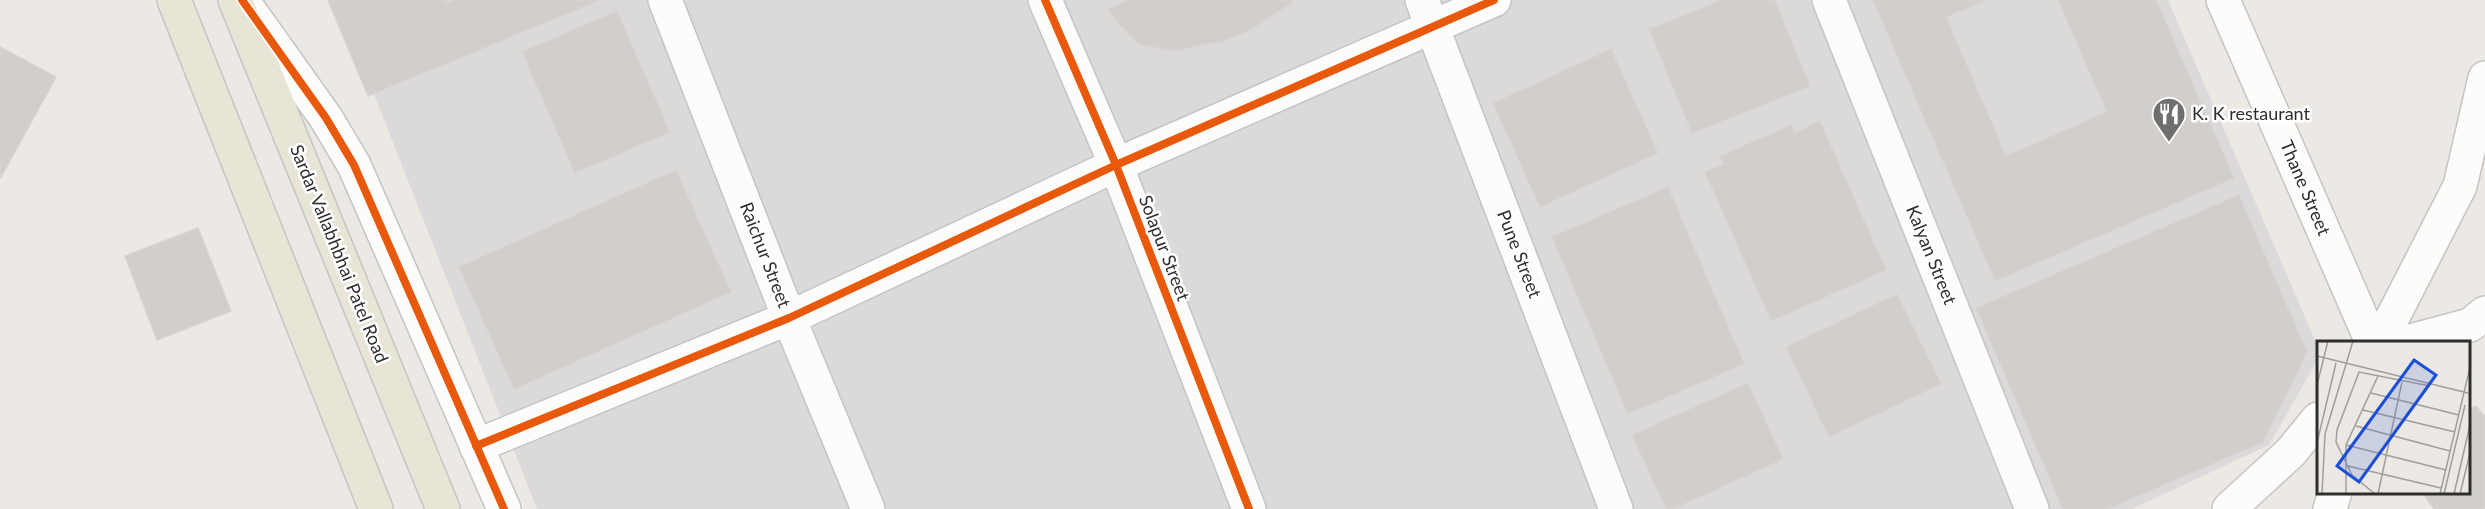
<svg xmlns="http://www.w3.org/2000/svg" width="2485" height="509" viewBox="0 0 2485 509" font-family="Lato,sans-serif">
	<rect width="100%" height="100%" fill="#ece8e4"/>
	<!-- industrial -->
	<path fill="#dcd9db" d="M 337,0 L 2168,0 L 2318,347 L 2318,359 L 2269,445 L 2132,509 L 537,509 Z"/>
	<!-- building -->
	<g fill="#d1cecb" stroke="#d7d4d0" stroke-width="1.5">
		<path d="M 328,0 L 446,0 L 447,3 L 454,0 L 600,0 L 368,96 Z"/>
		<path d="M 1128,0 L 1293,0 L 1290,4 L 1247,32 L 1222,41 L 1172,51 L 1139,44 L 1118,23 L 1108,9 Z"/>
		<path d="M 1721,0 L 1775,0 L 1810,86 L 1692,133 L 1649,29 Z"/>
		<path d="M 1873,0 L 1986,0 L 1946,17 L 2006,156 L 2107,112 L 2058,0 L 2156,0 L 2234,178 L 1995,281 Z"/>
		<path d="M 617,11 L 670,132 L 575,173 L 522,52 Z"/>
		<path d="M 0,47 L 56,77 L 0,179 Z"/>
		<path d="M 1611,49 L 1658,153 L 1540,207 L 1493,103 Z"/>
		<path d="M 1820,121 L 1886,270 L 1771,321 L 1705,172 L 1724,164 L 1720,156 L 1791,125 L 1795,133 Z"/>
		<path d="M 676,170 L 731,292 L 514,389 L 459,267 Z"/>
		<path d="M 1668,187 L 1744,364 L 1628,414 L 1552,237 Z"/>
		<path d="M 2239,195 L 2307,352 L 2263,442 L 2108,509 L 2063,509 L 1976,308 Z"/>
		<path d="M 198,228 L 231,311 L 157,340 L 125,256 Z"/>
		<path d="M 1897,294 L 1941,384 L 1829,437 L 1786,347 Z"/>
		<path d="M 1748,383 L 1783,459 L 1673,509 L 1666,509 L 1632,435 Z"/>
		<path d="M 2476,406 L 2485,417 L 2485,509 L 2434,509 L 2422,492 L 2468,492 L 2468,411 Z"/>
	</g>
	<g fill="none" stroke-linecap="round" stroke-linejoin="round">
		<!-- minor casing -->
		<g stroke="#c5c4c5" stroke-width="36">
			<g id="minor">
				<path d="M 242,0 L 326,118 L 354,165 L 504,509"/>
				<path d="M 665,0 L 789,318 L 868,509"/>
				<path d="M 1045,0 L 1116,165 L 1249,509"/>
				<path d="M 1422,0 L 1616,509"/>
				<path d="M 1829,0 L 2032,509"/>
				<path d="M 2223,0 L 2372,342"/>
				<path d="M 2380,342 L 2460,186 L 2485,78"/>
				<path d="M 2407,342 L 2470,325 L 2485,313"/>
				<path d="M 476,446 L 789,318 L 1116,165 L 1494,0"/>
				<path d="M 2229,509 L 2290,453 L 2318,419"/>
				<path d="M 2330,509 L 2335,492"/>
			</g>
		</g>
		<!-- major casing -->
		<g stroke="#c6c5c4" stroke-width="36">
			<g id="major">
				<path d="M 174,0 L 376,509"/>
				<path d="M 235,0 L 443,509"/>
			</g>
		</g>
		<!-- minor -->
		<use href="#minor" stroke="#fcfcfb" stroke-width="33"/>
		<!-- major -->
		<use href="#major" stroke="#e8e4d6" stroke-width="33"/>
		<!-- cycleway casing -->
		<g stroke="#fff" stroke-width="11">
			<g id="cycleway">
				<path d="M 242,0 L 326,118 L 354,165 L 504,509"/>
				<path d="M 1045,0 L 1116,165 L 1249,509"/>
				<path d="M 476,446 L 789,318 L 1116,165 L 1494,0"/>
			</g>
		</g>
		<!-- cycleway -->
		<use href="#cycleway" stroke="#e8590c" stroke-width="8"/>
	</g>
	<!-- icons -->
	<defs>
		<g id="restaurant-pin" transform="scale(1.725)"><path d="M0 17L-7.5 6A9.5 9.5 0 1 1 7.5 6Z" fill="#706f6e" stroke="#fff"/><path d="M-5-6h1v4h1v-4h1v4h1v-4h1v5L-1.5 .5V6h-2V.5L-5-1ZM5-6V6H3V1.5H1.5Q1.5-4 5-6Z" fill="#fff"/></g>
	</defs>
	<g fill-rule="evenodd">
		<use href="#restaurant-pin" x="2169" y="114"/>
	</g>
	<g text-anchor="middle" stroke-width="5" stroke-linejoin="round" paint-order="stroke">
		<!-- poi labels -->
		<g font-size="18" fill="#2e2e2e" stroke="#fff" text-anchor="start">
			<text x="2192" y="120">K. K restaurant</text>
		</g>
		<!-- street labels -->
		<g font-size="18" fill="#2e2e2e" stroke="#fff">
			<text transform="translate(2305 188) rotate(67)" y="6">Thane Street</text>
			<text transform="translate(1164 248) rotate(69)" y="6">Solapur Street</text>
			<text transform="translate(339 254) rotate(68)" y="6">Sardar Vallabhbhai Patel Road</text>
			<text transform="translate(1519 254) rotate(69)" y="6">Pune Street</text>
			<text transform="translate(765 255) rotate(69)" y="6">Raichur Street</text>
			<text transform="translate(1931 255) rotate(68)" y="6">Kalyan Street</text>
		</g>
	</g>
	<!-- overview -->
	<g transform="translate(2317 341)">
		<rect width="153" height="153" fill="#ece8e4"/>
		<path fill="none" stroke="#a09e9b" stroke-width="1.5" d="M 0,15 L 151,52M 0,44 L 11,0M 54,52 L 142,74M 46,69 L 138,91M 39,85 L 133,110M 0,102 L 19,22M 29,104 L 129,129M 31,125 L 124,147M 5,153 L 8,93 L 36,0M 29,153 L 29,104 L 61,35M 58,153 L 35,134 L 19,101 L 20,89 L 42,31 L 113,45M 61,153 L 85,41M 123,153 L 153,26M 127,153 L 148,64M 137,153 L 153,84M 143,153 L 153,112"/>
		<path fill="#1d4ed8" fill-opacity="0.15" stroke="#1d4ed8" stroke-width="3" d="M 97,19 L 119,34 L 42,141 L 20,125 Z"/>
		<rect width="153" height="153" fill="none" stroke="#2e2e2e" stroke-width="3"/>
	</g>
</svg>
